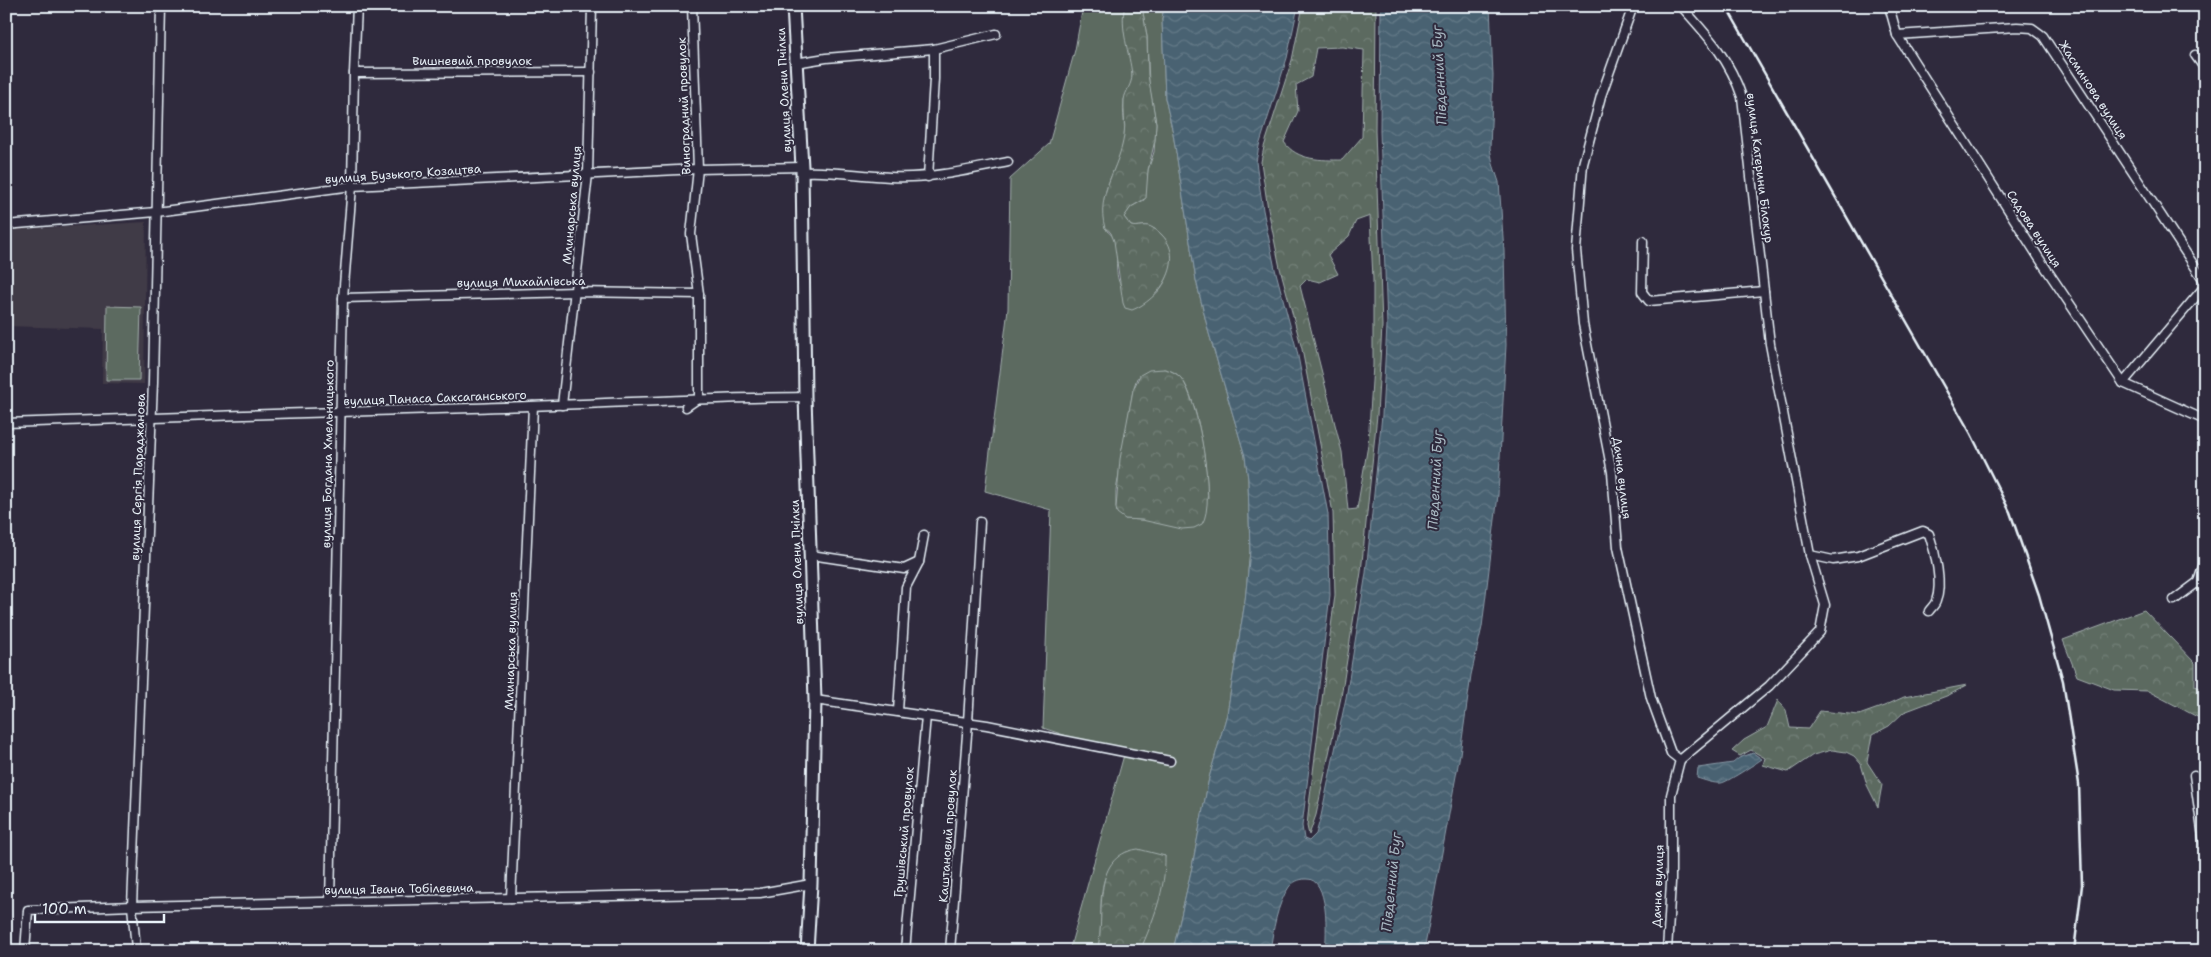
<svg xmlns="http://www.w3.org/2000/svg" width="2211" height="957" viewBox="0 0 2211 957" font-family="'Shantell Sans',sans-serif">
	<defs>
		<pattern id="forest-crowns" width="20" height="18" patternUnits="userSpaceOnUse" patternTransform="scale(1.25)"><rect width="20" height="18" fill="#5c6a60"/><path d="M2 6a3 3 0 1 1 6 0M12 15a3 3 0 1 1 6 0" fill="none" stroke="#738078"/></pattern>
		<pattern id="water-waves" width="16" height="10" patternUnits="userSpaceOnUse" patternTransform="scale(1.25)"><rect width="16" height="10" fill="#496272"/><path d="M0 5q4-4 8 0t8 0" fill="none" stroke="#637987"/></pattern>
	</defs>
	<rect width="100%" height="100%" fill="#2f2a3d"/>
	<filter id="ink" filterUnits="userSpaceOnUse"><feTurbulence type="fractalNoise" baseFrequency=".02" numOctaves="2"/><feDisplacementMap in="SourceGraphic" scale="10" xChannelSelector="R" yChannelSelector="G"/><feConvolveMatrix kernelMatrix="1 2 1 2 8 2 1 2 1" color-interpolation-filters="sRGB"/></filter>
	<g filter="url(#ink)">
		<!-- built -->
		<path fill="#413a46" d="M 146,222 L 144,384 L 102,383 L 103,329 L 6,326 L 6,230 Z"/>
		<!-- green -->
		<g fill="#5c6a60" stroke="#a2aeac" fill-rule="evenodd">
			<path d="M 1083,6 L 1125,6 C 1118,31 1137,58 1131,83 C 1130,89 1125,93 1124,100 C 1122,113 1126,126 1124,139 C 1117,175 1095,190 1107,231 C 1123,241 1112,269 1120,284 C 1125,292 1134,299 1140,306 C 1147,300 1156,295 1161,288 C 1175,269 1175,236 1150,227 C 1144,224 1137,228 1131,226 L 1124,217 L 1131,207 L 1144,200 L 1148,170 L 1154,152 L 1156,123 L 1149,84 L 1147,37 L 1142,6 L 1164,6 L 1162,19 L 1165,98 L 1173,133 L 1196,280 L 1208,330 L 1245,456 L 1248,479 L 1250,551 L 1245,601 L 1227,714 L 1209,778 L 1192,867 L 1173,951 L 1140,951 L 1157,906 L 1165,856 L 1126,852 C 1089,874 1107,917 1097,951 L 1069,951 L 1124,755 L 1043,728 L 1051,510 L 985,491 L 1008,309 L 1010,179 L 1049,144 L 1075,50 ZM 1164,369 C 1170,370 1177,373 1181,378 C 1199,400 1207,471 1208,499 L 1142,520 L 1125,519 L 1116,508 L 1116,491 L 1133,390 L 1137,378 Z"/>
			<path d="M 107,306 L 141,307 L 139,380 L 106,380 Z"/>
		</g>
		<!-- forest -->
		<g fill="url(#forest-crowns)" stroke="#a2aeac" fill-rule="evenodd">
			<path d="M 1125,6 L 1142,6 L 1147,37 L 1148,75 L 1156,123 L 1155,140 L 1148,170 L 1146,198 L 1131,207 L 1124,217 L 1131,226 C 1139,228 1146,223 1153,228 C 1191,251 1164,298 1132,310 L 1125,308 L 1123,303 L 1114,241 L 1111,233 L 1105,228 C 1095,194 1120,168 1124,135 C 1126,124 1123,112 1124,100 C 1125,91 1132,85 1132,75 C 1130,54 1119,27 1125,6 Z"/>
			<path d="M 1303,6 L 1376,6 L 1375,131 L 1382,326 L 1377,415 L 1361,572 L 1341,697 L 1316,815 L 1309,835 L 1307,826 L 1309,805 L 1335,595 L 1333,513 L 1302,349 L 1280,268 L 1268,209 L 1261,162 L 1264,147 L 1292,60 ZM 1342,47 L 1364,50 L 1362,137 L 1342,160 C 1322,160 1297,161 1284,142 L 1298,111 L 1296,85 L 1311,77 L 1316,48 ZM 1370,216 L 1373,279 L 1373,365 L 1368,445 L 1357,509 L 1348,510 L 1342,452 L 1300,286 L 1307,279 L 1320,282 L 1338,274 L 1328,255 L 1349,236 L 1356,221 Z"/>
			<path d="M 1164,369 C 1170,370 1176,373 1181,378 C 1198,398 1217,502 1202,524 L 1194,528 L 1182,529 L 1142,520 L 1125,519 L 1117,513 L 1116,508 L 1120,459 L 1133,390 L 1140,375 L 1149,370 Z"/>
			<path d="M 2144,610 L 2195,663 L 2195,686 L 2205,690 L 2205,721 L 2148,691 L 2114,690 L 2077,676 L 2063,640 Z"/>
			<path d="M 1967,685 L 1949,695 L 1904,712 L 1889,726 L 1872,735 L 1867,762 L 1882,785 L 1878,807 L 1867,785 L 1861,764 L 1854,756 L 1846,752 L 1832,750 L 1813,755 L 1788,772 L 1763,765 L 1765,758 L 1751,750 L 1740,756 L 1732,751 L 1744,740 L 1767,727 L 1778,700 L 1786,710 L 1790,728 L 1808,729 L 1820,711 L 1859,715 L 1884,706 L 1904,697 Z"/>
			<path d="M 1138,849 L 1165,856 C 1166,889 1153,921 1140,951 L 1097,951 C 1107,918 1088,856 1138,849 Z"/>
		</g>
		<!-- water -->
		<g fill="url(#water-waves)" stroke="#899ba8">
			<path d="M 1164,6 L 1298,6 L 1287,58 L 1259,146 L 1256,162 L 1263,210 L 1275,269 L 1297,351 L 1328,514 L 1330,595 L 1302,826 L 1304,839 L 1309,841 L 1316,834 L 1321,816 L 1346,698 L 1366,573 L 1382,415 L 1387,326 L 1380,131 L 1381,6 L 1490,6 L 1493,76 L 1490,148 L 1493,164 L 1499,182 L 1504,251 L 1506,345 L 1498,495 L 1482,627 L 1471,675 L 1460,754 L 1424,951 L 1325,951 C 1327,935 1329,877 1306,879 C 1299,879 1293,882 1289,887 C 1277,904 1273,931 1270,951 L 1173,951 L 1192,867 L 1209,778 L 1227,714 L 1245,601 L 1250,551 L 1248,479 L 1245,456 L 1208,330 L 1196,280 L 1173,133 L 1165,98 L 1162,19 Z"/>
			<path d="M 1753,753 L 1762,759 C 1756,763 1726,783 1721,783 C 1714,784 1704,780 1697,778 L 1698,768 L 1733,763 L 1739,758 Z"/>
		</g>
		<g fill="none" stroke-linecap="round" stroke-linejoin="round">
			<!-- street casing -->
			<g stroke="#e8f1f8" stroke-width="11">
				<g id="street">
					<path d="M 1633,6 L 1601,96 L 1583,164 L 1576,250 L 1583,324 L 1612,472 L 1618,547 L 1651,698 L 1671,753 L 1680,760"/>
					<path d="M 1889,6 L 1897,35 L 2039,258 L 2123,383 L 2205,420"/>
					<path d="M 1897,35 L 2017,27 L 2032,28 L 2043,36 L 2205,282"/>
					<path d="M 2195,55 L 2205,69"/>
					<path d="M 795,63 L 826,58 L 934,49 L 996,34"/>
					<path d="M 354,73 L 591,72"/>
					<path d="M 802,172 C 832,170 860,176 890,177 C 931,179 969,170 1008,162"/>
					<path d="M 928,177 L 934,79 L 934,49"/>
					<path d="M 6,225 L 156,212 L 352,186 L 698,169 L 802,167"/>
					<path d="M 1643,241 L 1642,292 L 1649,301 L 1764,291"/>
					<path d="M 343,298 L 575,292 L 699,294"/>
					<path d="M 2123,383 L 2205,286"/>
					<path d="M 562,405 L 588,174 L 592,6"/>
					<path d="M 686,407 L 699,398 L 699,294 L 691,234 L 698,169 L 692,6"/>
					<path d="M 6,423 C 161,417 317,413 472,408 C 583,405 694,398 805,397"/>
					<path d="M 811,555 L 904,569 L 919,562"/>
					<path d="M 1810,555 L 1833,560 L 1858,556 L 1923,531 L 1929,534 C 1935,551 1943,584 1936,601 C 1935,605 1931,608 1929,611"/>
					<path d="M 2198,582 L 2205,590"/>
					<path d="M 2174,600 L 2198,582 L 2205,561"/>
					<path d="M 815,700 L 987,725 L 1170,761"/>
					<path d="M 898,711 L 906,587 L 919,562 L 924,535"/>
					<path d="M 1680,760 L 1769,686 L 1820,632 L 1825,605 L 1810,555 L 1770,344 L 1742,97 C 1729,58 1708,36 1681,6"/>
					<path d="M 2194,775 L 2205,851"/>
					<path d="M 511,898 L 533,406"/>
					<path d="M 330,902 L 343,298 L 352,186 L 354,73 L 357,6"/>
					<path d="M 136,949 L 132,906 L 153,382 L 161,6"/>
					<path d="M 25,951 L 28,910 L 132,906 L 760,893 L 811,884"/>
					<path d="M 905,951 L 926,716"/>
					<path d="M 950,951 L 968,722 L 980,522"/>
					<path d="M 1667,951 L 1671,882 L 1671,795 L 1680,760"/>
				</g>
			</g>
			<!-- secondary casing -->
			<g stroke="#e8f1f8" stroke-width="15">
				<path id="secondary" d="M 793,6 L 802,167 L 805,397 L 815,700 L 811,884 L 807,951"/>
			</g>
			<!-- street -->
			<use href="#street" stroke="#2f2a3d" stroke-width="8"/>
			<!-- secondary -->
			<use href="#secondary" stroke="#2f2a3d" stroke-width="11"/>
			<!-- rail -->
			<path stroke="#e8f1f8" stroke-width="2.5" d="M 1726,6 L 1971,434 L 2010,512 L 2039,595 L 2063,681 L 2079,784 L 2082,885 L 2074,951"/>
		</g>
	</g>
	<g text-anchor="middle" stroke-width="4" stroke-linejoin="round" paint-order="stroke">
		<!-- street labels -->
		<g font-size="12" fill="#e8f1f8" stroke="#2f2a3d">
			<text x="472" y="65">Вишневий провулок</text>
			<text transform="translate(784 90) rotate(-93)" y="4">вулиця Олени Пчілки</text>
			<text transform="translate(2093 90) rotate(57)" y="4">Жасминова вулиця</text>
			<text transform="translate(684 106) rotate(-92)" y="4">Виноградний провулок</text>
			<text transform="translate(1760 168) rotate(83)" y="4">вулиця Катерини Білокур</text>
			<text transform="translate(403 174) rotate(-4)" y="4">вулиця Бузького Козацтва</text>
			<text transform="translate(572 205) rotate(-85)" y="4">Млинарська вулиця</text>
			<text transform="translate(2034 229) rotate(57)" y="4">Садова вулиця</text>
			<text transform="translate(521 282) rotate(-1)" y="4">вулиця Михайлівська</text>
			<text transform="translate(435 398) rotate(-2)" y="4">вулиця Панаса Саксаганського</text>
			<text transform="translate(328 454) rotate(-89)" y="4">вулиця Богдана Хмельницького</text>
			<text transform="translate(138 477) rotate(-88)" y="4">вулиця Сергія Параджанова</text>
			<text transform="translate(1622 478) rotate(83)" y="4">Дачна вулиця</text>
			<text transform="translate(797 562) rotate(-92)" y="4">вулиця Олени Пчілки</text>
			<text transform="translate(511 651) rotate(-88)" y="4">Млинарська вулиця</text>
			<text transform="translate(904 832) rotate(-85)" y="4">Грушівський провулок</text>
			<text transform="translate(948 836) rotate(-86)" y="4">Каштановий провулок</text>
			<text transform="translate(1658 886) rotate(-88)" y="4">Дачна вулиця</text>
			<text transform="translate(399 889) rotate(-1)" y="4">вулиця Івана Тобілевича</text>
		</g>
		<!-- water labels -->
		<g font-size="14" font-style="italic" fill="#a8b8c2" stroke="#2f2a3d">
			<text transform="translate(1439 75) rotate(-93)" y="5">Південний Буг</text>
			<text transform="translate(1435 480) rotate(-87)" y="5">Південний Буг</text>
			<text transform="translate(1391 882) rotate(-84)" y="5">Південний Буг</text>
		</g>
	</g>
	<!-- margin -->
	<rect width="2211" height="957" fill="none" stroke="#2f2a3d" stroke-width="25"/>
	<rect x="12" y="12" width="2186" height="932" fill="none" stroke="#e8f1f8" stroke-width="2" filter="url(#ink)"/>
	<!-- scale -->
	<path d="M35 914v8h129v-8" fill="none" stroke="#e8f1f8" stroke-width="2.5"/>
	<text x="42" y="914" font-size="15" fill="#e8f1f8" stroke="#2f2a3d" stroke-width="4" paint-order="stroke">100 m</text>
</svg>
